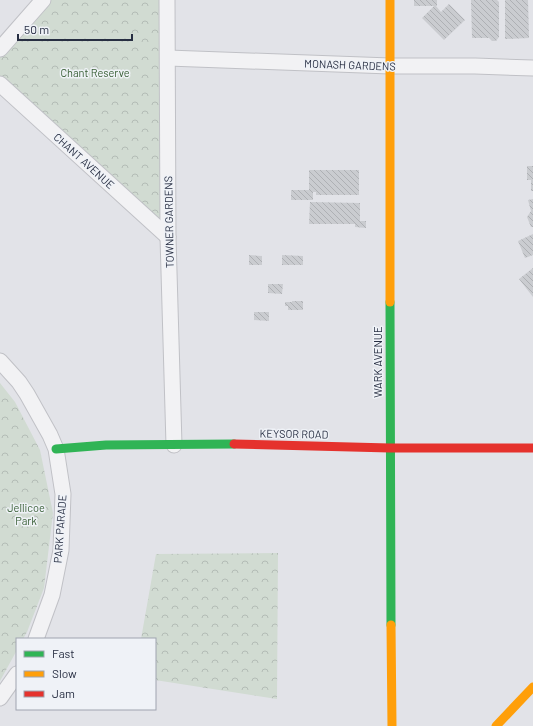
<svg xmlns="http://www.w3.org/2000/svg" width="533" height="726" viewBox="0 0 533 726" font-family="Barlow,sans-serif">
	<defs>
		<pattern id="forest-crowns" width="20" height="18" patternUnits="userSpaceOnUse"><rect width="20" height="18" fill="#d1dbd2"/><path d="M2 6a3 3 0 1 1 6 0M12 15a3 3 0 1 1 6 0" fill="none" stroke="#b3bcb6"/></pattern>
		<pattern id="building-back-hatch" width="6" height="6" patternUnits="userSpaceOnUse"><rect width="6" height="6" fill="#caccd0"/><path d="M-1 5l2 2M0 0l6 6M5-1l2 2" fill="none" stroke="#aeb0b4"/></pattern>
	</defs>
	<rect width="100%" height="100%" fill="#e2e3e8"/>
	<!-- forest -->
	<g fill="url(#forest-crowns)">
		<path d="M 43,0 L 167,0 L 168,237 L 0,84 L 0,49 Z"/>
		<path d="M 0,383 L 15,402 L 40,450 L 53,513 L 44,588 L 27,632 L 23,639 L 17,639 L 17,650 L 0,681 Z"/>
		<path d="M 278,553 L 277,699 L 155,680 L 155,639 L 141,639 L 156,554 Z"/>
	</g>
	<!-- building -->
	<g fill="url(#building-back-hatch)">
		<path d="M 414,0 L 437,0 L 437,6 L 436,6 L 441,12 L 449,4 L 465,20 L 444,40 L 422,18 L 434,6 L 414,6 Z"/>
		<path d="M 471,0 L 497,0 L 499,2 L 499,37 L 496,41 L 492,41 L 489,38 L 472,38 Z"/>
		<path d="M 505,0 L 528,0 L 529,38 L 505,39 Z"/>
		<path d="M 527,166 L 533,166 L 533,191 L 531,191 L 531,180 L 527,180 Z"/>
		<path d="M 309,170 L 359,170 L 359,195 L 316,195 L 316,192 L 313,192 L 313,200 L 291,200 L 291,190 L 309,190 Z"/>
		<path d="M 533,199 L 533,227 L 531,227 L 527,217 L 531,211 L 528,200 Z"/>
		<path d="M 310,202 L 360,203 L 360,221 L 366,221 L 366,228 L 355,227 L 355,224 L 309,224 Z"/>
		<path d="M 533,234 L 533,255 L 525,258 L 518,241 Z"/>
		<path d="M 249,255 L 262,256 L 262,265 L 249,265 Z"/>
		<path d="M 282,255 L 303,256 L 303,265 L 282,265 Z"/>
		<path d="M 533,268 L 533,297 L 519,279 Z"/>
		<path d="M 268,284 L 283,284 L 282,294 L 268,293 Z"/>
		<path d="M 292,301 L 303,301 L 303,310 L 288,310 L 288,306 L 285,306 L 285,302 L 292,302 Z"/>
		<path d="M 254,312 L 269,312 L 269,321 L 254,320 Z"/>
	</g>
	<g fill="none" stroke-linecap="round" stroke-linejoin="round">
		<!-- street casing -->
		<g stroke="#c0c1c6" stroke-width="17">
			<g id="street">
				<path d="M 167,0 L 168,237 L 174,445"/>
				<path d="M 0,49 L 43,0"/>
				<path d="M 168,58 L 390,66 L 475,66 L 533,68"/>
				<path d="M 0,84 L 168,237"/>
				<path d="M 0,361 L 19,382 L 27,394 L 50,435 L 56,449 L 63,494 L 61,550 L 52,595 L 36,639"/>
				<path d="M 0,698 L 17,674"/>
			</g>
		</g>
		<!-- street -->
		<use href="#street" stroke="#f2f2f4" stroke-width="15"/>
		<!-- fast -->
		<g stroke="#30b455" stroke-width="9">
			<path d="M 390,302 L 391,625"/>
			<path d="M 56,449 L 106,445 L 234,444"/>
		</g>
		<!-- slow -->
		<g stroke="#ff9f0a" stroke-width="9">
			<path d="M 390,0 L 390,302"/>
			<path d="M 391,625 L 392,726"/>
			<path d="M 496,726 L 533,687"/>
		</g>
		<!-- jam -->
		<path stroke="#e5322d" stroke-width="9" d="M 234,444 L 390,448 L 533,448"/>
	</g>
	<g text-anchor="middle" stroke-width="3" stroke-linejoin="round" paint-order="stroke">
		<!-- street labels -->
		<g font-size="11" fill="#272e42" stroke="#eff2f7">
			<text transform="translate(350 65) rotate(2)" y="4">MONASH GARDENS</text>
			<text transform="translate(84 161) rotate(42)" y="4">CHANT AVENUE</text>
			<text transform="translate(169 222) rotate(-91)" y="4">TOWNER GARDENS</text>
			<text transform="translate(378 362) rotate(-90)" y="4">WARK AVENUE</text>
			<text transform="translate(294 434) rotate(1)" y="4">KEYSOR ROAD</text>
			<text transform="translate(60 529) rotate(-86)" y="4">PARK PARADE</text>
		</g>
		<!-- park labels -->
		<g font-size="11" fill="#375e34" stroke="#eff2f7">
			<text x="95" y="77">Chant Reserve</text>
			<text x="26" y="512">Jellicoe<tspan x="26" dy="13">Park</tspan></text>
		</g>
	</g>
	<!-- legend -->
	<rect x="16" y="638" width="140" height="72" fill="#eff2f7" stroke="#9fa4af"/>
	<rect x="24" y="651" width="20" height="6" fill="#30b455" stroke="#9fa4af"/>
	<text x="52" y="658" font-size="12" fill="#272e42">Fast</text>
	<rect x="24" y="671" width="20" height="6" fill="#ff9f0a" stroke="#9fa4af"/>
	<text x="52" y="678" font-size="12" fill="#272e42">Slow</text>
	<rect x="24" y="691" width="20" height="6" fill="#e5322d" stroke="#9fa4af"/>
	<text x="52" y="698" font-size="12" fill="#272e42">Jam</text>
	<!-- scale -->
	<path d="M18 34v6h114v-6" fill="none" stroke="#272e42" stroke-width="2"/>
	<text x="24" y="34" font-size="12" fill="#272e42" stroke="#eff2f7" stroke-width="3" paint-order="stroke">50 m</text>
</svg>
